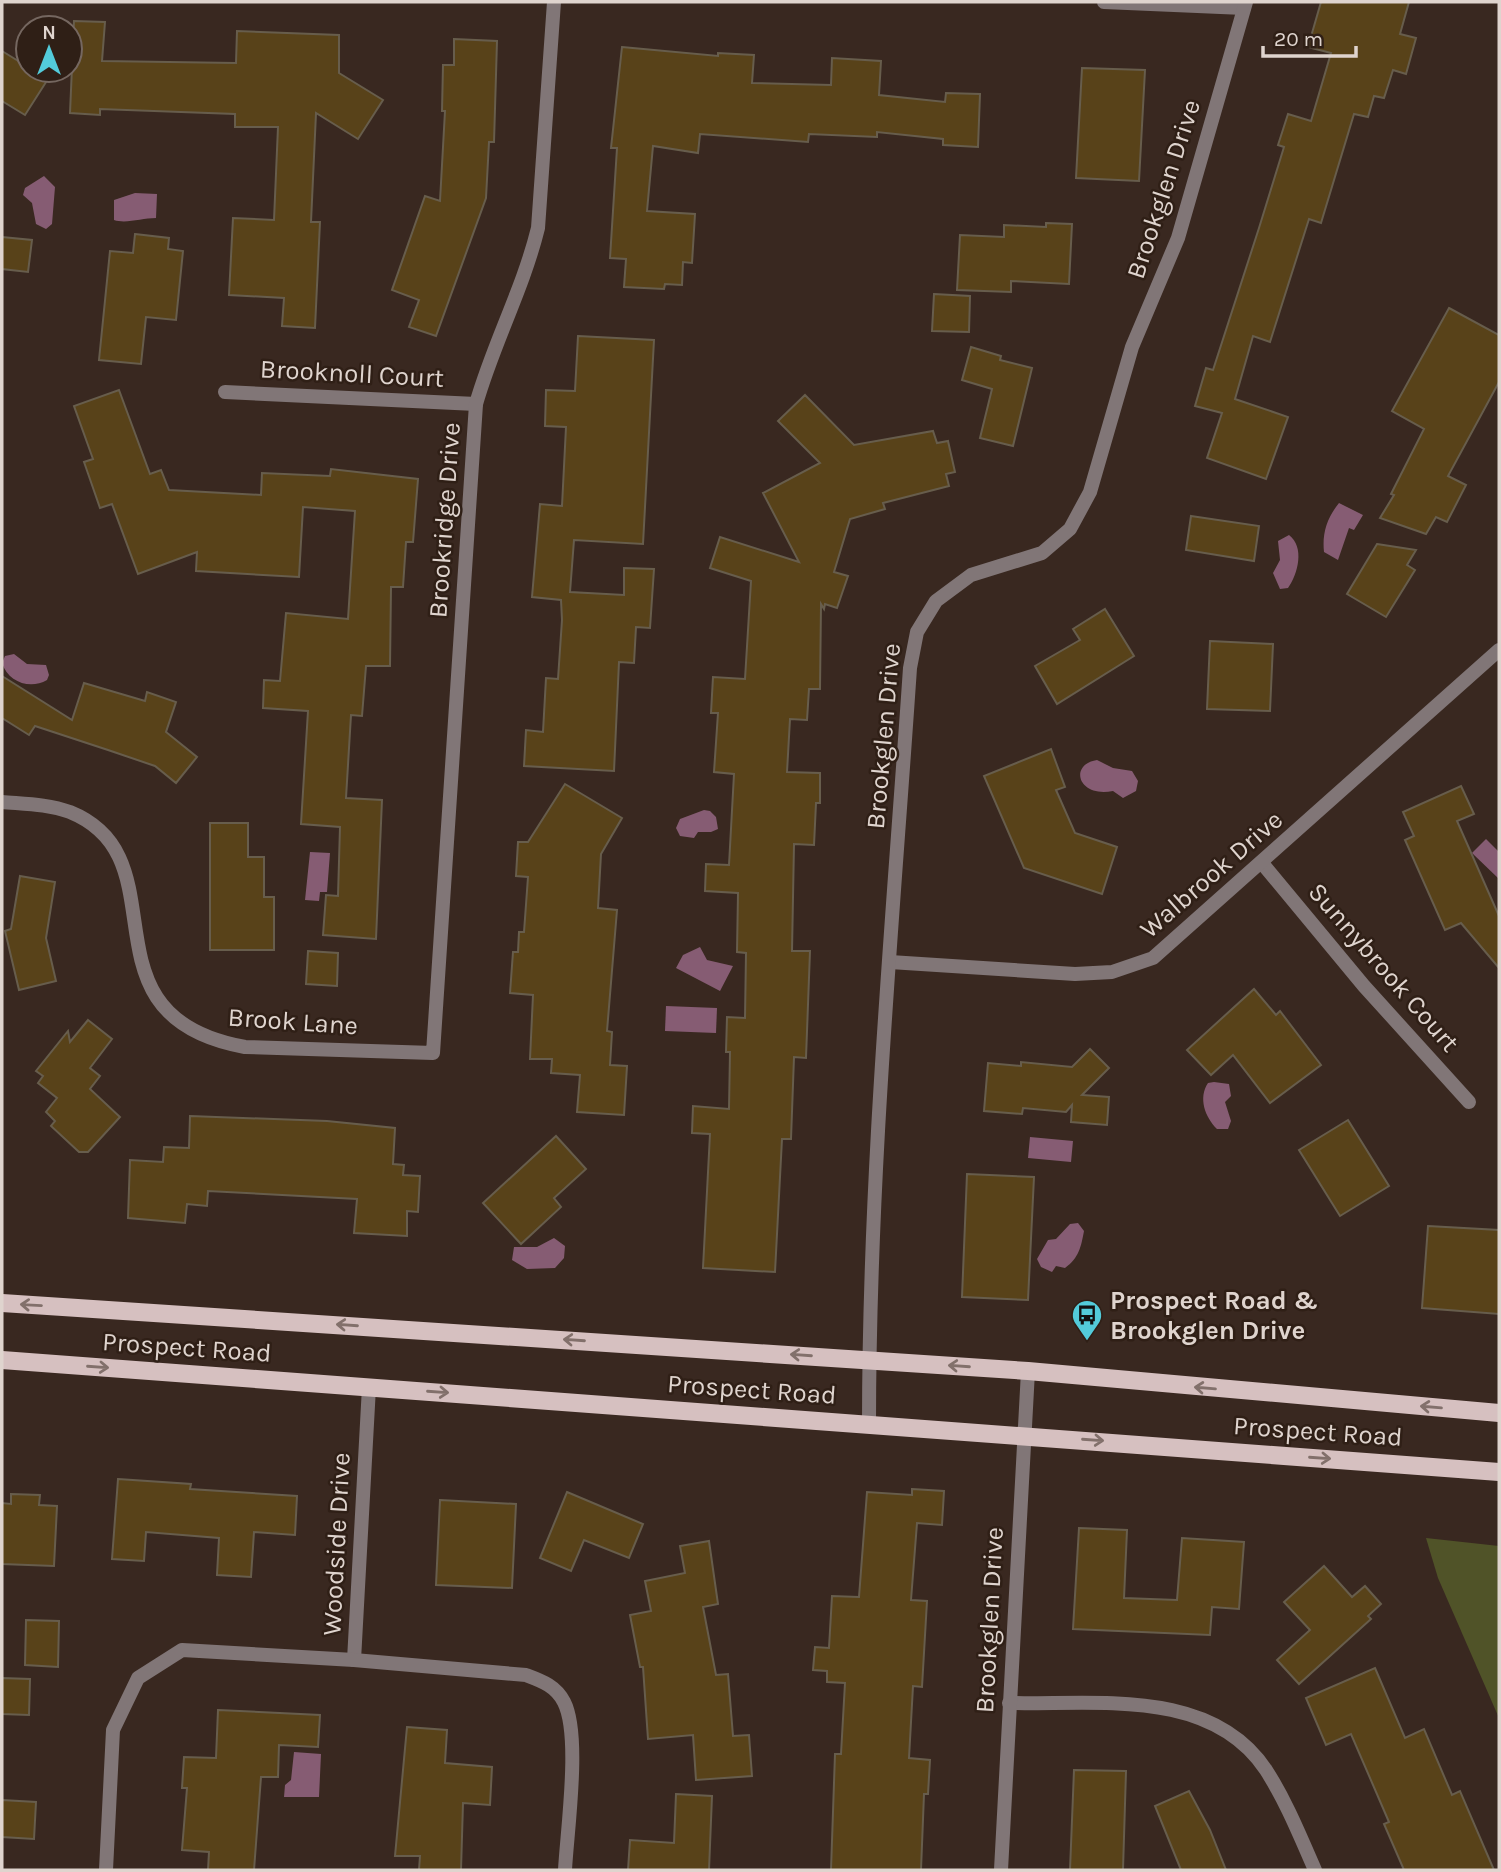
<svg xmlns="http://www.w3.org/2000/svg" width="1501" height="1872" viewBox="0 0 1501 1872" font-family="Karla,sans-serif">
	<rect width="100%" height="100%" fill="#392820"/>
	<!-- green -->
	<path fill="#505328" d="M 1426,1538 L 1499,1546 L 1499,1718 L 1438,1578 Z"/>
	<!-- water -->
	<g fill="#865c73">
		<path d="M 44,176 L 55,187 L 52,224 L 46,229 L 36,224 L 32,203 L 23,195 L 25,188 Z"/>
		<path d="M 135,193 L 157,194 L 156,218 C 142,218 126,224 114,220 L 114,200 Z"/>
		<path d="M 1339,503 L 1363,515 L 1354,530 L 1349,528 L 1338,560 L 1324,552 C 1322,533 1327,518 1339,503 Z"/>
		<path d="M 1289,535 C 1305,547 1298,574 1288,588 L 1280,589 L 1273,573 L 1280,560 L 1278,541 Z"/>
		<path d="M 14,654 L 27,664 L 46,665 L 49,675 L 47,680 C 30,690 8,682 2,663 L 5,656 Z"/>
		<path d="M 1097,760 L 1113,768 L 1132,771 L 1138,781 L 1136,791 L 1123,798 L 1113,791 C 1077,798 1069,764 1097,760 Z"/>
		<path d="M 704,810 L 710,811 L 716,817 L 718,829 L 711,832 L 698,832 L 694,838 L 680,836 L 676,828 L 680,819 Z"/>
		<path d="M 1486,839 L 1499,852 L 1499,879 L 1472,853 Z"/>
		<path d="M 310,852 L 330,853 L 327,892 L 320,892 L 319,901 L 305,900 Z"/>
		<path d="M 700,947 L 707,960 L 733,966 L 720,991 L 676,968 L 683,955 Z"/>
		<path d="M 666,1006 L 717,1008 L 716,1033 L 665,1031 Z"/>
		<path d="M 1214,1082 L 1229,1084 L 1231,1096 L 1225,1102 L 1231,1121 L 1228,1129 L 1217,1129 C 1205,1117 1198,1098 1208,1083 Z"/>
		<path d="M 1030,1137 L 1073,1141 L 1071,1162 L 1028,1158 Z"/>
		<path d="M 1078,1223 L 1084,1231 C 1081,1247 1079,1258 1065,1268 L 1056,1266 L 1052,1272 L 1041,1267 L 1037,1259 L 1048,1240 L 1056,1239 L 1070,1224 Z"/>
		<path d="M 554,1238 L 565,1246 L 564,1258 L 555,1268 L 527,1269 L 512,1260 L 514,1247 L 537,1247 Z"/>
		<path d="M 294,1752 L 321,1754 L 319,1797 L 284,1797 L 285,1785 L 291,1780 Z"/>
	</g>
	<!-- building -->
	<g fill="#584219" stroke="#675d4c" stroke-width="2">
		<path d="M 1321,2 L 1409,2 L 1400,34 L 1416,38 L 1406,74 L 1393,70 L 1384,98 L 1374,96 L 1368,117 L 1354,114 L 1321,223 L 1309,219 L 1270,342 L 1253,336 L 1235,399 L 1288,417 L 1266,479 L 1207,458 L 1222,413 L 1195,406 L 1206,368 L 1213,370 L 1259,228 L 1284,147 L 1278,145 L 1288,114 L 1311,121 L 1331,53 L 1308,47 Z"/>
		<path d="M 74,21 L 105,22 L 102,61 L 236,63 L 237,31 L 339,35 L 339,73 L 383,100 L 358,139 L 316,113 L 311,222 L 320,222 L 315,328 L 282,326 L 284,298 L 229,295 L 233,218 L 274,220 L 278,127 L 235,127 L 235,114 L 100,109 L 100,115 L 70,113 Z"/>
		<path d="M 454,39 L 497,41 L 494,142 L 489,142 L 486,198 L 436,336 L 409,327 L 419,300 L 392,290 L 425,196 L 440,201 L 445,111 L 442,111 L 443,65 L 454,65 Z"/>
		<path d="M 622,47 L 718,56 L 718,53 L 754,55 L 752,83 L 831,85 L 832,58 L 881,61 L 879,95 L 945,102 L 946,93 L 980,94 L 978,147 L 943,145 L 943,139 L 877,132 L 877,137 L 809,134 L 808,142 L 700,134 L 698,153 L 653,146 L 647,211 L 695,214 L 692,263 L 683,262 L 682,285 L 665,284 L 664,289 L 624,287 L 626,259 L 610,258 L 617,148 L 611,148 Z"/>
		<path d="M 2,51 L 28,67 L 28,70 L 48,79 L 25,115 L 2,101 Z"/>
		<path d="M 1082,68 L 1145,70 L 1139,181 L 1076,178 Z"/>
		<path d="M 1046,223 L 1072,224 L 1069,284 L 1011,281 L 1011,292 L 957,290 L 960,235 L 1004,237 L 1004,225 L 1046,227 Z"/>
		<path d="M 135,234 L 169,238 L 168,249 L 183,251 L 176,320 L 146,317 L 141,364 L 99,360 L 110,251 L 133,253 Z"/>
		<path d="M 2,237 L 32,240 L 28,272 L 2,269 Z"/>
		<path d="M 934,294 L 970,296 L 969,332 L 932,331 Z"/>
		<path d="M 1449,308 L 1499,335 L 1499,382 L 1448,476 L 1466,485 L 1447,522 L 1436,517 L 1426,534 L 1380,518 L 1394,495 L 1391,494 L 1424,429 L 1392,411 Z"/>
		<path d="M 578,336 L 654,340 L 643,544 L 574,540 L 570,592 L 624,595 L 624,568 L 654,569 L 650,628 L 636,627 L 634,663 L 619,662 L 614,771 L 524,766 L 526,730 L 543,732 L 546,678 L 558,679 L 562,620 L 561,600 L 532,597 L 540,504 L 562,506 L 566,427 L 545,426 L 546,390 L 575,391 Z"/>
		<path d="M 971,347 L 1001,356 L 1000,360 L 1032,368 L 1013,446 L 980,438 L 992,389 L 962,380 Z"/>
		<path d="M 119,390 L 150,474 L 161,470 L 169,490 L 261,495 L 262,473 L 330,476 L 331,469 L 418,479 L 413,542 L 406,542 L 403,587 L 391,587 L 390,666 L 366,666 L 362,716 L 351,715 L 346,798 L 382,800 L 376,939 L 323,935 L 326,895 L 338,896 L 340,827 L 301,824 L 308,711 L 263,708 L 264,680 L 280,681 L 286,613 L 348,619 L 355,511 L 303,507 L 299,577 L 196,571 L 197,552 L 138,574 L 112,504 L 100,508 L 84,462 L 93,459 L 74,406 Z"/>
		<path d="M 805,395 L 854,445 L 933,431 L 937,443 L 948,441 L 955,472 L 946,474 L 949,486 L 883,503 L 885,509 L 850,519 L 834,572 L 848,576 L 837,608 L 825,604 L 824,609 L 821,604 L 820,689 L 809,689 L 807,720 L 790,719 L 787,772 L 820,773 L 820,803 L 816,803 L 814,845 L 794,844 L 792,951 L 810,951 L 806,1058 L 794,1057 L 791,1139 L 782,1139 L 775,1272 L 703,1268 L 710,1134 L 692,1133 L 693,1106 L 729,1109 L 730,1052 L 726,1052 L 727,1017 L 745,1018 L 746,953 L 737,952 L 738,893 L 705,891 L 706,864 L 729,865 L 734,774 L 714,772 L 718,713 L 711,713 L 713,677 L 745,679 L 751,581 L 710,568 L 720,537 L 799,562 L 763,493 L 820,463 L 778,421 Z"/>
		<path d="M 1191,516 L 1259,526 L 1254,561 L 1186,550 Z"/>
		<path d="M 1377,544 L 1416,550 L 1407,565 L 1415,570 L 1386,617 L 1347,594 Z"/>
		<path d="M 1105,609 L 1134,656 L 1057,704 L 1035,666 L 1080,640 L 1073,629 Z"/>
		<path d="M 1210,641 L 1273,644 L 1270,711 L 1207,709 Z"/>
		<path d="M 2,676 L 72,720 L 84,683 L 145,701 L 147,692 L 176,702 L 166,732 L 197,757 L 176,783 L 155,766 L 108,750 L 35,726 L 29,735 L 2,718 Z"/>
		<path d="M 1051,749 L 1065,787 L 1056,790 L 1075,833 L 1117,847 L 1102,894 L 1024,868 L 984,776 Z"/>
		<path d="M 565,784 L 622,818 L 601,854 L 598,908 L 617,910 L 607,1031 L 612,1032 L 610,1065 L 627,1066 L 624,1115 L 577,1112 L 580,1075 L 551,1073 L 552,1059 L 530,1059 L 533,995 L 510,993 L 513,952 L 518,952 L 519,932 L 524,932 L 528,877 L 516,876 L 518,842 L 528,842 Z"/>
		<path d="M 1461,786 L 1474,814 L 1457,821 L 1499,916 L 1499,968 L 1461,923 L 1445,930 L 1405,840 L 1414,836 L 1403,812 Z"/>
		<path d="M 210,823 L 248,823 L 248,857 L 264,857 L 264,897 L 274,897 L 274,950 L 210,950 Z"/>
		<path d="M 20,876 L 55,882 L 46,938 L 56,981 L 19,990 L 5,931 L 11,929 Z"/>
		<path d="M 308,951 L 338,953 L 337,986 L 306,984 Z"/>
		<path d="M 1254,989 L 1276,1015 L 1280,1011 L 1321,1065 L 1270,1103 L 1233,1055 L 1211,1075 L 1187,1050 Z"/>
		<path d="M 88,1020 L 112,1039 L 90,1068 L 100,1076 L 90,1089 L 120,1117 L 88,1152 L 79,1152 L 51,1126 L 55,1121 L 46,1112 L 57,1098 L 38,1083 L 43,1076 L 36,1071 L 68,1031 L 70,1042 Z"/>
		<path d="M 1090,1049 L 1109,1068 L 1082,1095 L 1109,1097 L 1107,1125 L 1071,1122 L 1072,1105 L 1066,1112 L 1023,1108 L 1022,1114 L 984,1111 L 988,1063 L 1021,1066 L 1021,1062 L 1072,1067 Z"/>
		<path d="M 190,1116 L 327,1121 L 395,1128 L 393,1164 L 404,1165 L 403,1175 L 420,1176 L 418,1212 L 407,1211 L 407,1236 L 354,1233 L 357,1199 L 208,1191 L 207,1206 L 187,1204 L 185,1223 L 128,1218 L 130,1160 L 163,1162 L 164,1147 L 189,1148 Z"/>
		<path d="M 1348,1120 L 1389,1186 L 1340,1216 L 1299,1150 Z"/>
		<path d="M 556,1136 L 586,1169 L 554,1198 L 561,1207 L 521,1244 L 483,1203 Z"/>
		<path d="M 967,1174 L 1034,1177 L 1028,1300 L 962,1297 Z"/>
		<path d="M 1428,1226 L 1499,1230 L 1499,1314 L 1422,1308 Z"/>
		<path d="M 118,1479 L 191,1484 L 190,1489 L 297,1496 L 295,1535 L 254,1532 L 251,1577 L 217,1575 L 219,1538 L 146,1532 L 144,1561 L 112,1559 Z"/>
		<path d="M 912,1489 L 944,1491 L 942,1525 L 917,1523 L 911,1600 L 927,1601 L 922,1687 L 913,1686 L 909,1758 L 930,1760 L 928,1794 L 924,1794 L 921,1870 L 831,1870 L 835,1754 L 841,1754 L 845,1683 L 827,1682 L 827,1671 L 813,1670 L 815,1647 L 829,1648 L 832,1596 L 859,1597 L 867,1492 L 912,1495 Z"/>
		<path d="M 567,1492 L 643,1524 L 629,1558 L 584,1540 L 571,1571 L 540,1558 Z"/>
		<path d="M 11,1494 L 40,1495 L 39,1505 L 57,1506 L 54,1566 L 2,1564 L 2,1503 L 11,1504 Z"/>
		<path d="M 440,1500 L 516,1504 L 512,1588 L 436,1585 Z"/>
		<path d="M 1079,1528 L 1127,1530 L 1124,1598 L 1177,1600 L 1182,1538 L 1244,1542 L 1239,1609 L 1212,1607 L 1210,1635 L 1073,1629 Z"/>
		<path d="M 709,1541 L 718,1604 L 703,1607 L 716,1675 L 728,1674 L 733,1736 L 749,1735 L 752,1776 L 696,1780 L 693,1735 L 648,1739 L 643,1667 L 640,1667 L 630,1615 L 651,1611 L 645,1581 L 685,1573 L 680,1546 Z"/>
		<path d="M 1324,1566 L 1352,1597 L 1365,1586 L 1381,1604 L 1368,1616 L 1371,1619 L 1299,1684 L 1277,1660 L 1310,1630 L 1284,1602 Z"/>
		<path d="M 26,1620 L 59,1621 L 58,1667 L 25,1665 Z"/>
		<path d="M 1375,1668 L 1405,1738 L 1424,1729 L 1452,1795 L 1460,1791 L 1494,1870 L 1404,1870 L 1384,1824 L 1389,1822 L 1351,1734 L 1326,1745 L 1306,1698 Z"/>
		<path d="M 2,1678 L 30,1679 L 29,1715 L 2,1714 Z"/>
		<path d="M 218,1710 L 320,1715 L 318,1747 L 279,1745 L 278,1777 L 261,1777 L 254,1870 L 208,1870 L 209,1852 L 182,1850 L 187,1788 L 182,1788 L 184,1757 L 216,1758 Z"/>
		<path d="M 407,1727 L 447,1730 L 445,1763 L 492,1767 L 490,1805 L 463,1803 L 461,1870 L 419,1870 L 420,1856 L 395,1856 Z"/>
		<path d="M 1074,1770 L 1126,1771 L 1123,1870 L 1070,1870 Z"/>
		<path d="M 1189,1791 L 1210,1830 L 1226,1870 L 1181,1870 L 1155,1806 Z"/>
		<path d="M 676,1794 L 712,1796 L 709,1870 L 628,1870 L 630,1840 L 674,1843 Z"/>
		<path d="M 2,1800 L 36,1802 L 34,1839 L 2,1837 Z"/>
	</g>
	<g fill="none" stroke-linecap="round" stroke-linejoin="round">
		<!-- street -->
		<g stroke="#817677" stroke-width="14">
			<path d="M 1104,2 L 1244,8"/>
			<path d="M 225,392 L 476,404"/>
			<path d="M 2,802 C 25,804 48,804 70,812 C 186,859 73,1016 245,1047 L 433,1053 L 476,404 C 493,344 523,289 538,228 L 554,2"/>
			<path d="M 1262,863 L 1364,986 L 1469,1102"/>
			<path d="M 890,962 L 1075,974 L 1112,972 L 1153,958 L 1499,650"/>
			<path d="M 869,1424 C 869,1172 893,919 910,668 L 917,632 L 936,601 L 971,575 L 1042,553 L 1070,529 L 1090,492 L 1132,347 L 1178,238 L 1246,2"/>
			<path d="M 354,1660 L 369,1387"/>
			<path d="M 1009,1703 C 1095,1705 1211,1687 1266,1770 C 1286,1801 1300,1836 1315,1870"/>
			<path d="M 106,1870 L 113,1730 L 138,1678 L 182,1650 L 354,1660 L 526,1675 C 542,1681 556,1686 564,1702 C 581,1735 567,1831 565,1870"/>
			<path d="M 1001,1870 L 1028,1371"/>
		</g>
		<!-- primary -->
		<g stroke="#d6c0c0" stroke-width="18">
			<path d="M 2,1303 L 1028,1371 L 1499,1413"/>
			<path d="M 2,1360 L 1499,1472"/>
		</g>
	</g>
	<!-- one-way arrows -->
	<defs><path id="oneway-shaft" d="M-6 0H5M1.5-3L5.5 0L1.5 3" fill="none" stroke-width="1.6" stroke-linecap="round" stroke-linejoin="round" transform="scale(1.75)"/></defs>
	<g stroke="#82706b">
		<use href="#oneway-shaft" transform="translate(31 1305) rotate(-177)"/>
		<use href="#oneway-shaft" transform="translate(347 1325) rotate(-176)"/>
		<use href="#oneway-shaft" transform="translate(574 1340) rotate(-176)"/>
		<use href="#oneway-shaft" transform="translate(801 1355) rotate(-176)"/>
		<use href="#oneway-shaft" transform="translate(959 1366) rotate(-176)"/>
		<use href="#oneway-shaft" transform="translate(98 1367) rotate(4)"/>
		<use href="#oneway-shaft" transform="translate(1205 1388) rotate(-175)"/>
		<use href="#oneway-shaft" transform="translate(438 1392) rotate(4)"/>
		<use href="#oneway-shaft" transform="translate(1431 1407) rotate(-175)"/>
		<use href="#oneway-shaft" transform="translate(1093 1440) rotate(4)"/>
		<use href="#oneway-shaft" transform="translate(1320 1458) rotate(4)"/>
	</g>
	<!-- icons -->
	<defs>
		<g id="bus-pin" transform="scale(1.575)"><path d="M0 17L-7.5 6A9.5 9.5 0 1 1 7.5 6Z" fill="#53cbda" stroke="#2f1f16"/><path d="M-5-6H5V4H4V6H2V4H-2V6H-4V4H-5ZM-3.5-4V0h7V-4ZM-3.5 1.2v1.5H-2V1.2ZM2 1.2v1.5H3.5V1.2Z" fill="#111"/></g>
	</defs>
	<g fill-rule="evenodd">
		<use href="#bus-pin" x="1087" y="1315"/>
	</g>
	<g text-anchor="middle" stroke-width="5" stroke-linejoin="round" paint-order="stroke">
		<!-- street labels -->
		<g font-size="26" fill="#dfd4ce" stroke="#2f1f16">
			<text transform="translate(1163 189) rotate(-72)" y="9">Brookglen Drive</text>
			<text transform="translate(352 373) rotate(3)" y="9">Brooknoll Court</text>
			<text transform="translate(444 520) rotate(-86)" y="9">Brookridge Drive</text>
			<text transform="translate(883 736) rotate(-85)" y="9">Brookglen Drive</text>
			<text transform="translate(1211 874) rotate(-41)" y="9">Walbrook Drive</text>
			<text transform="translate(1384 967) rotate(49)" y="9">Sunnybrook Court</text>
			<text transform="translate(293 1021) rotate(4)" y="9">Brook Lane</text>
			<text transform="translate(187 1347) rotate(4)" y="9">Prospect Road</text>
			<text transform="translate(752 1389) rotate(4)" y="9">Prospect Road</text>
			<text transform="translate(1318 1431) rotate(4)" y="9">Prospect Road</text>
			<text transform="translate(336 1544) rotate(-87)" y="9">Woodside Drive</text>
			<text transform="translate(989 1620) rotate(-87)" y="9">Brookglen Drive</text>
		</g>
		<!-- poi labels -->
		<g font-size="26" font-weight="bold" fill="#dfd4ce" stroke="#2f1f16" text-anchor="start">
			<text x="1110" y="1309">Prospect Road &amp;<tspan x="1110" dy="30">Brookglen Drive</tspan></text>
		</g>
	</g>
	<!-- border -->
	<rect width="1501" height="1872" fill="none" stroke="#dfd4ce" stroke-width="7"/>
	<!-- north arrow -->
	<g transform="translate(49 49)"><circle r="33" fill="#2f1f16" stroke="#756760" stroke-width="2"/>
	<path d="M0-5L12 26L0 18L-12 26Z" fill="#53cbda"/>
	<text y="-10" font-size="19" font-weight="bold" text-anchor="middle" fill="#dfd4ce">N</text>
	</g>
	<!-- scale -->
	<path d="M1263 46v10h93v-10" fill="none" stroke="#dfd4ce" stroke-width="3.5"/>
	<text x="1274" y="46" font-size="21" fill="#dfd4ce" stroke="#2f1f16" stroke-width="5" paint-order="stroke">20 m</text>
</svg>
